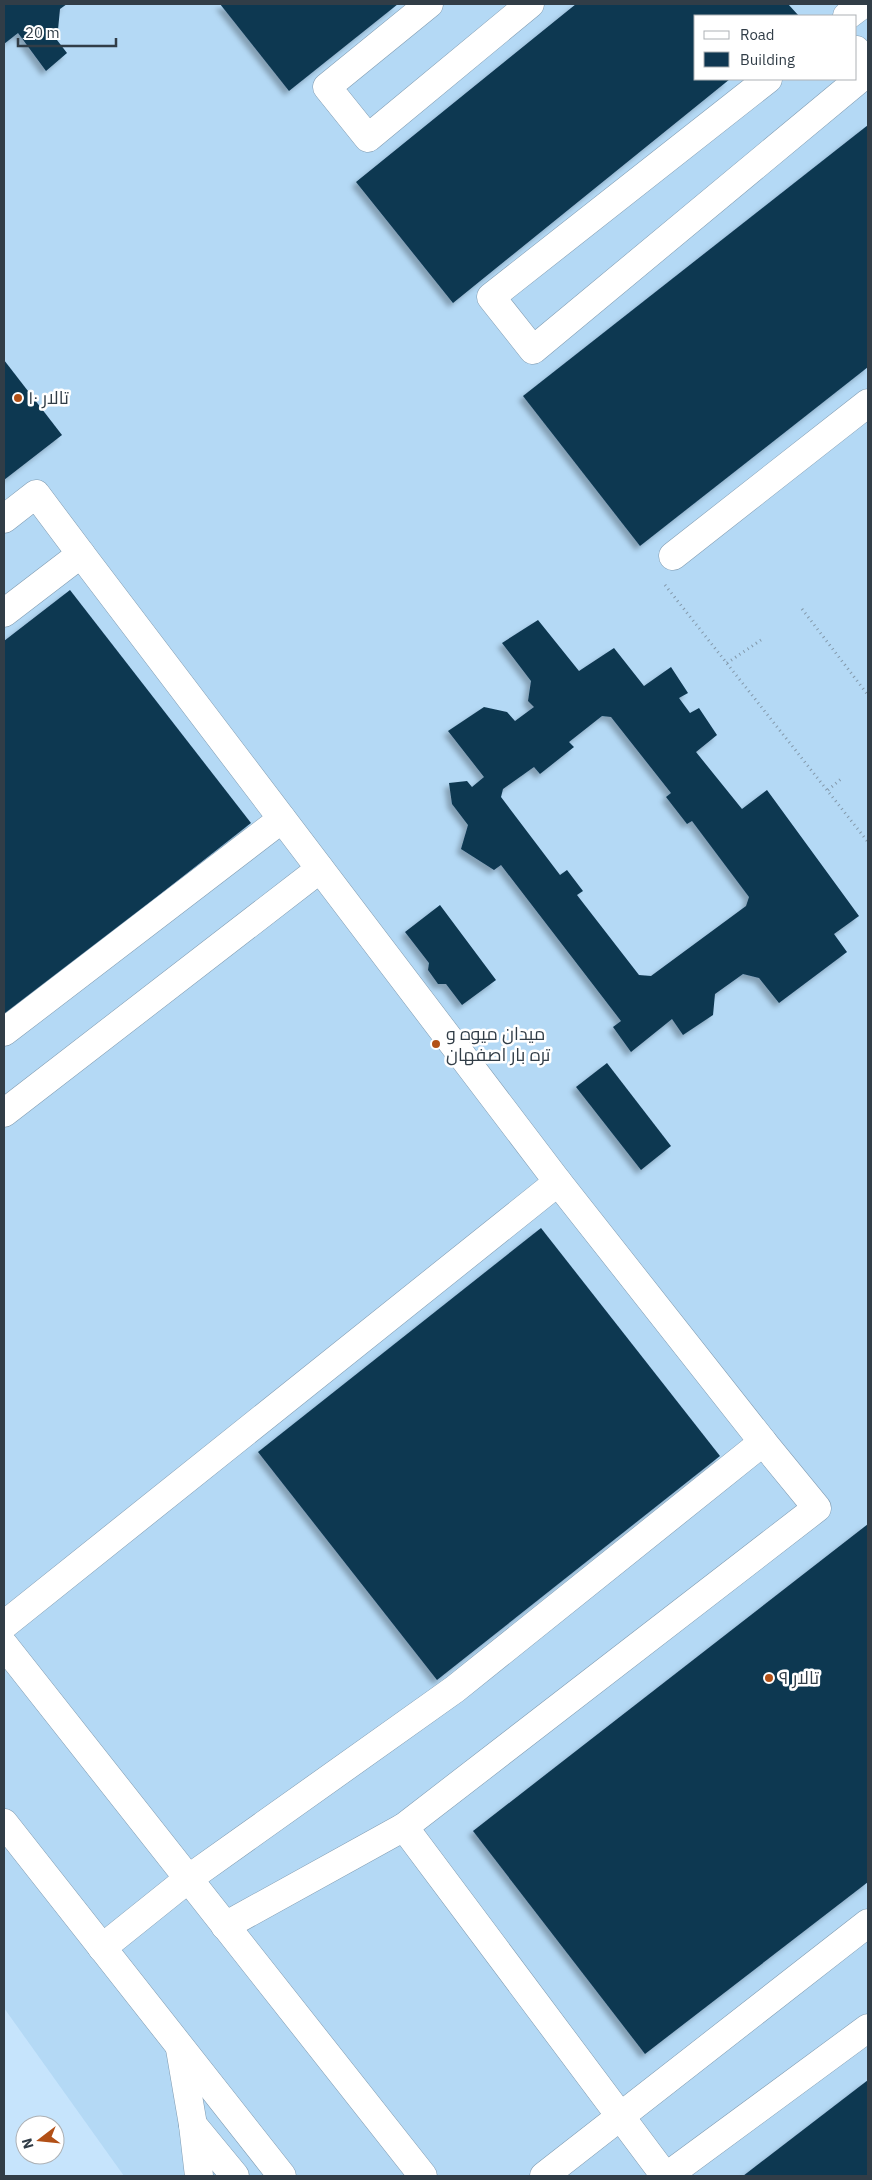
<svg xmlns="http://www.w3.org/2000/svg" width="872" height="2180" viewBox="0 0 872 2180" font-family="'IBM Plex Sans',Cairo,sans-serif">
	<defs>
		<filter id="shadow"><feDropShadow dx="-4.5" dy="4.5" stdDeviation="2.5" flood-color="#0004"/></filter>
	</defs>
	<rect width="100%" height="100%" fill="#c6e4fc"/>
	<!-- built -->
	<path fill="#b4d9f5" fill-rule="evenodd" d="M 4,4 L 868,4 L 868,2176 L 124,2176 L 4,2008 ZM 696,16 L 856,16 L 856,79 L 696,79 Z"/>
	<!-- building -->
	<g fill="#0f3751" fill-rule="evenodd" filter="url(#shadow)">
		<path d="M 4,4 L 67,4 L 60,9 L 57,40 L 67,53 L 46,71 L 18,33 L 4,44 Z"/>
		<path d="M 220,4 L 398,4 L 289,91 Z"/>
		<path d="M 576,4 L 788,4 L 799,16 L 696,16 L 696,79 L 730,79 L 453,303 L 356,182 Z"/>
		<path d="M 868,125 L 868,367 L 640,546 L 523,396 Z"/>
		<path d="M 4,360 L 62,435 L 4,480 Z"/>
		<path d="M 70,590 L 251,823 L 4,1017 L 4,641 Z"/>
		<path d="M 538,620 L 579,671 L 614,648 L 644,686 L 671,667 L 688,693 L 679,698 L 690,713 L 699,708 L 717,735 L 696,752 L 742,809 L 767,790 L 859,916 L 834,934 L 847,952 L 779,1003 L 759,978 L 743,974 L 715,994 L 713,1015 L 683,1035 L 672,1019 L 631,1052 L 613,1027 L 621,1021 L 501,865 L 494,870 L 461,849 L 468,825 L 452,804 L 449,783 L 467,781 L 472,787 L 484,777 L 448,731 L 484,707 L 507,712 L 515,721 L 534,707 L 528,701 L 531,681 L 502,643 ZM 602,716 L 611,717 L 671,793 L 666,797 L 687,824 L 692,821 L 749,897 L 746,906 L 651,976 L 639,975 L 577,895 L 583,891 L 567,870 L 560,875 L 501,797 L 503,789 L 534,767 L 540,774 L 574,747 L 569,742 Z"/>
		<path d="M 440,905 L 496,980 L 462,1005 L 446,984 L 438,984 L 428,970 L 429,963 L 405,932 Z"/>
		<path d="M 607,1063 L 671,1146 L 641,1170 L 576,1087 Z"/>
		<path d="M 541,1228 L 720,1456 L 437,1680 L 258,1452 Z"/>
		<path d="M 868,1524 L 868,1882 L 645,2054 L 473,1831 Z"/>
		<path d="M 868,2080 L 868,2176 L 743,2176 Z"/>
	</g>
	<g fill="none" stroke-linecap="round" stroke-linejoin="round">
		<!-- minor casing -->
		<g stroke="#809cb2" stroke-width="29">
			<g id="minor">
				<path d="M 429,4 L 327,87 L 368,138 L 530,4"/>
				<path d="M 847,16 L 863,4"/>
				<path d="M 856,50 L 868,65"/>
				<path d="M 768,79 L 491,297 L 533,350 L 868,72"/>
				<path d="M 4,519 L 36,494 L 81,554 L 4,613"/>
				<path d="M 673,556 L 868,403"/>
				<path d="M 4,1032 L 282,819"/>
				<path d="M 4,1113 L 320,869"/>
				<path d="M 558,1182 L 763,1442"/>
				<path d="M 4,1625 L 558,1182 L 81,554"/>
				<path d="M 4,1645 L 423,2176"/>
				<path d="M 4,1823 L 282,2176"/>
				<path d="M 404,1827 L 665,2176"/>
				<path d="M 102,1948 L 188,1879 L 455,1689 L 763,1442 L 817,1508 L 404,1827 L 225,1926"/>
				<path d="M 180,2049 L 193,2125 L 235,2176"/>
				<path d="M 193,2125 L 199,2176"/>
				<path d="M 544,2176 L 868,1923"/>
				<path d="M 667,2176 L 868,2028"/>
			</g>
		</g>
		<!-- path -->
		<g stroke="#8399ab" stroke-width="3" stroke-dasharray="1 4" stroke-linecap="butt">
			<path d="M 665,585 L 868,842"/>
			<path d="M 802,609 L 868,695"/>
			<path d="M 727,663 L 761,640"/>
			<path d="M 828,790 L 842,778"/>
		</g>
		<!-- minor -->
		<use href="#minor" stroke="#fff" stroke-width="28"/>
	</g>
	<!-- markers -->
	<g fill="#b25016" stroke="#fff" stroke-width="2">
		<circle cx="18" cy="398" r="5"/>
		<circle cx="436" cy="1044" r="5"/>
		<circle cx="769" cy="1678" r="5"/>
	</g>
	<g text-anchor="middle" stroke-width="5" stroke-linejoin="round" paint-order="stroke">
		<!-- poi labels -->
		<g font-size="18" fill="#313d47" stroke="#fff" text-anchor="start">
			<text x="28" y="404">تالار ۱۰</text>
			<text x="446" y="1040">میدان میوه و<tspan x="446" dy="21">تره بار اصفهان</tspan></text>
			<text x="779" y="1684">تالار ۹</text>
		</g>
	</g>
	<!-- border -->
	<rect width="872" height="2180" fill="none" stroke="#313d47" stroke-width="10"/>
	<!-- legend -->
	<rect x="694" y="15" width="162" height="65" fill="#ffffff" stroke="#adb1b5"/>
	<rect x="704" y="31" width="25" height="8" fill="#ffffff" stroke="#adb1b5"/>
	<text x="740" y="40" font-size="15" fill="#313d47">Road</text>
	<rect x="704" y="52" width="25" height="15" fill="#0f3751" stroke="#adb1b5"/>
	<text x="740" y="65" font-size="15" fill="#313d47">Building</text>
	<!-- north arrow -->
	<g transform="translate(40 2140) rotate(254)"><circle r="24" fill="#ffffff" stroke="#adb1b5"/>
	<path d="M0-4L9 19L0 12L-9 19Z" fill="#b25016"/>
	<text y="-8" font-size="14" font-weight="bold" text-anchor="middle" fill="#313d47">N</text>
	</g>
	<!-- scale -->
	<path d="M18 38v8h98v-8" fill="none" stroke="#313d47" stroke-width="2.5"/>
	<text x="25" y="38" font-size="15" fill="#313d47" stroke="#ffffff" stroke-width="4" paint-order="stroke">20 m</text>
</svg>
